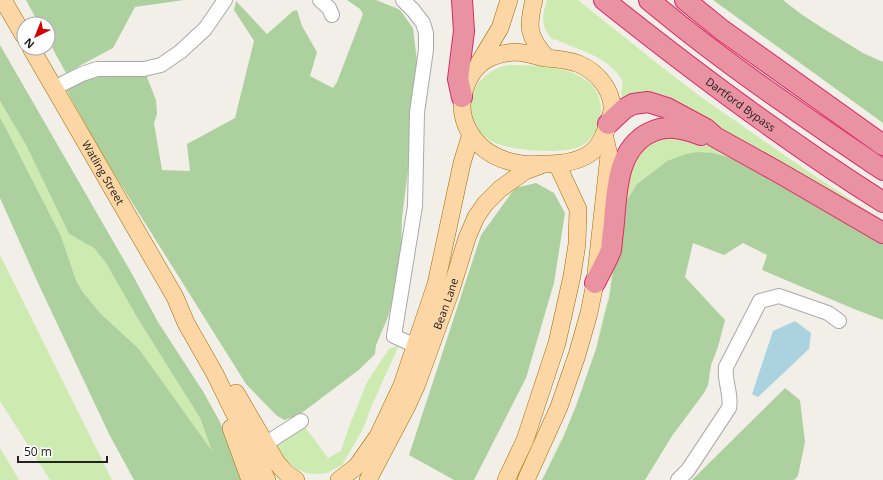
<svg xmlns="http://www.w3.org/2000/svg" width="883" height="480" viewBox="0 0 883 480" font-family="'Open Sans',sans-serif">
	<rect width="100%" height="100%" fill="#f2efe9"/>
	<!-- grass -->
	<g fill="#cdebb0">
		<path d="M 547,0 L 578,0 L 663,68 L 701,97 L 806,170 L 874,215 L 872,217 L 782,168 L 623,99 L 621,93 L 623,82 C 610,56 579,51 555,39 L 553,40 C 540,26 542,17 547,0 Z"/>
		<path d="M 509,65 C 540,65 599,66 601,108 C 602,115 601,124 596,131 C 592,137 586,144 579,147 C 559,155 501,151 485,137 C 456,112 473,71 509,65 Z"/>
		<path d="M 0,101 L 26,145 L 69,234 L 94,248 L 106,263 L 138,319 L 200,418 L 213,453 L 139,349 L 101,314 L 82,291 L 76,280 L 61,236 L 0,117 Z"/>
		<path d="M 661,137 L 688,138 L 722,151 L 840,218 L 731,158 L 667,161 L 639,182 L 614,266 L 606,312 L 585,384 L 563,438 L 541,480 L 566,430 L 581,393 L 595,350 L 609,294 L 613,255 L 627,177 L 640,150 Z"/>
		<path d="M 0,255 L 112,480 L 50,480 L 0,401 Z"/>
		<path d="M 399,345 L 372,405 L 363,429 L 342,465 L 327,473 L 316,474 L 306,473 L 297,469 L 285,459 L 276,443 L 303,424 L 328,458 L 341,451 L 349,427 L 367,382 L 389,349 Z"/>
		<path d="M 0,448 L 19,480 L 0,480 Z"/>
	</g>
	<!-- forest -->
	<g fill="#add19e">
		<path d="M 26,0 L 184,0 L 135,7 L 113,48 L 66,73 L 48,40 L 48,24 L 39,24 Z"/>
		<path d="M 347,0 L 376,0 L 396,8 L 400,10 L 413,28 L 418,70 L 409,162 L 402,218 L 401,255 L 396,287 L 388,317 L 376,345 L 375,354 L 360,369 L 299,415 L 284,420 L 276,415 L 246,384 L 103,156 L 67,91 L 68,87 L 84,75 L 145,72 L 156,100 L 157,114 L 154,123 L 162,170 L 190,171 L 187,144 L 235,118 L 254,41 L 234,10 L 236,1 L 267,34 L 293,11 L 297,10 L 302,26 L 317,52 L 310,76 L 333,88 L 337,82 L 363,14 L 360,9 Z"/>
		<path d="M 713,0 L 783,0 L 801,14 L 824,29 L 863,53 L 883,62 L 883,123 Z"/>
		<path d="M 0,45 L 132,274 L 158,322 L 204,393 L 220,422 L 242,480 L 134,480 L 109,434 L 38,283 L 0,198 L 0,117 L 61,236 L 76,280 L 82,291 L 101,314 L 139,349 L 212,451 L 200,418 L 138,319 L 106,263 L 94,248 L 69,234 L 26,145 L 0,101 Z"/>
		<path d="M 697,152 L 713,153 L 731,158 L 883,242 L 883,320 L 854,309 L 762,270 L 767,255 L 743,243 L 724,255 L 693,243 L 685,277 L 725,320 L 718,347 L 711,365 L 708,385 L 704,393 L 672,436 L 645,480 L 542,480 L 563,438 L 576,406 L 596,349 L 609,298 L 623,207 L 637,184 L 667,161 L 686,154 Z"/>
		<path d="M 536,183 L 554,193 L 565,213 L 554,283 L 526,378 L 474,480 L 454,480 L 409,455 L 481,235 L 515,188 Z"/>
		<path d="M 785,388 L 800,400 L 805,442 L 798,476 L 794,480 L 692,480 Z"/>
	</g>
	<!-- water -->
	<path fill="#aad3df" d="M 795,321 L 811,333 L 809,349 L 758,397 L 752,394 L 773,331 Z"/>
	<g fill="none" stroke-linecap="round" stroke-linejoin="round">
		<!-- minor casing -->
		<g stroke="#a9a9a9" stroke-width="16">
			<g id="minor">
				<path d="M 320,0 L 329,8 L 332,15"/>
				<path d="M 403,0 L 413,10 L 423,23 L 426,33 L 426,50 L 417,112 L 415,206 L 394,336 L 407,342 L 416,343"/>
				<path d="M 54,88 L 82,74 L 97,69 L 144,69 L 161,65 L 180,52 L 205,29 L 225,0"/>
				<path d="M 265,444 L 301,421"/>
				<path d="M 678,480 L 688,470 L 729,408 C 732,395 724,381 726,367 L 760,301 L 779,296 L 828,313 L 839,321"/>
			</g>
		</g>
		<!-- major casing -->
		<g stroke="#a06b00" stroke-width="18">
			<g id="major">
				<path d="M 3,0 L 24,36"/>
				<path d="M 534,0 C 527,27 528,37 547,58"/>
				<path id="s1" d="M 31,48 L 175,297 L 186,323 L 215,374 L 267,480"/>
				<path d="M 514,52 C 525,52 535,56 546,58 C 557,59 569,60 579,64 C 596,71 612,89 612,108 C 612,113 610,118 609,123 C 605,133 601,144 593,151 C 580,162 562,164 547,164 C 534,165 521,165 508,161 C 473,151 451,116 468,81 C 477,61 493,54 514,52 Z"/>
				<path d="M 479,63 L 500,28 L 509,0"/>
				<path d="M 236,393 L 277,463 L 286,473 L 296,480"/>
				<path d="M 231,428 L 250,480"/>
				<path d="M 339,480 L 357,466 L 378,436 L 402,385 L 436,284 L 462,163 L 471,134"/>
				<path id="s2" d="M 368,480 L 407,406 L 417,384 L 451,290 L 467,238 L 476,217 L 485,204 L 500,189 L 525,171 L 539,166"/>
				<path d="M 506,480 L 525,440 L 557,343 L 572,276 L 577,244 L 578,209 L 557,164"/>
				<path d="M 526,480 L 559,407 L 577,355 L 589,313 L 595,283 L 609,155 L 604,134"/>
			</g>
		</g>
		<!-- highway casing -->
		<g stroke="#dc2a67" stroke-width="22">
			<g id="highway">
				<path d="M 462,0 L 464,31 L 458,79 L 462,97"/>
				<path id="s3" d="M 604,0 C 693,71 786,141 883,202"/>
				<path d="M 649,0 C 723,62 803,116 883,170"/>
				<path d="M 685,0 L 722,30 L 883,145"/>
				<path d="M 608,124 L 624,109 L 633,104 L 648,102 L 667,108 L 706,129 L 715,137 L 778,172 L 883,233"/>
				<path d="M 595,283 C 600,272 607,261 611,250 C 612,244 612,237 613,232 C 617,199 614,151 649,133 C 667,124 683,128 701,135"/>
			</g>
		</g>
		<!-- minor -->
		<use href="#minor" stroke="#fff" stroke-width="14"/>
		<!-- major -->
		<use href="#major" stroke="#fcd6a4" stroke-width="17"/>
		<!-- highway -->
		<use href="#highway" stroke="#e892a2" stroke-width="20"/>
	</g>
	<g text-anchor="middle" stroke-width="4" stroke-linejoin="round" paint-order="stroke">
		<!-- street labels -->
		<g font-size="11" fill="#222" stroke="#fff">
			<text dy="4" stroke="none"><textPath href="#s3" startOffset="172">Dartford Bypass</textPath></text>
			<text dy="4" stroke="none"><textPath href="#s1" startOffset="144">Watling Street</textPath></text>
			<text dy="4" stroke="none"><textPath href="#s2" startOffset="193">Bean Lane</textPath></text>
		</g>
	</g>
	<!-- north arrow -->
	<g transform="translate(36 36) rotate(223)"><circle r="19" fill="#ffffff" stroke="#a7a7a7"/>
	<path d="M0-3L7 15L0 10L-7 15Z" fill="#d40000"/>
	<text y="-6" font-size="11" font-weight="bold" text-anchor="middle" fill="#222222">N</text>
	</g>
	<!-- scale -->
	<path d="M18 456v6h89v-6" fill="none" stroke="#222222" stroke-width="2"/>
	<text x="24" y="456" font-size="12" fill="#222222" stroke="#ffffff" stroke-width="3" paint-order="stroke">50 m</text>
</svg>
